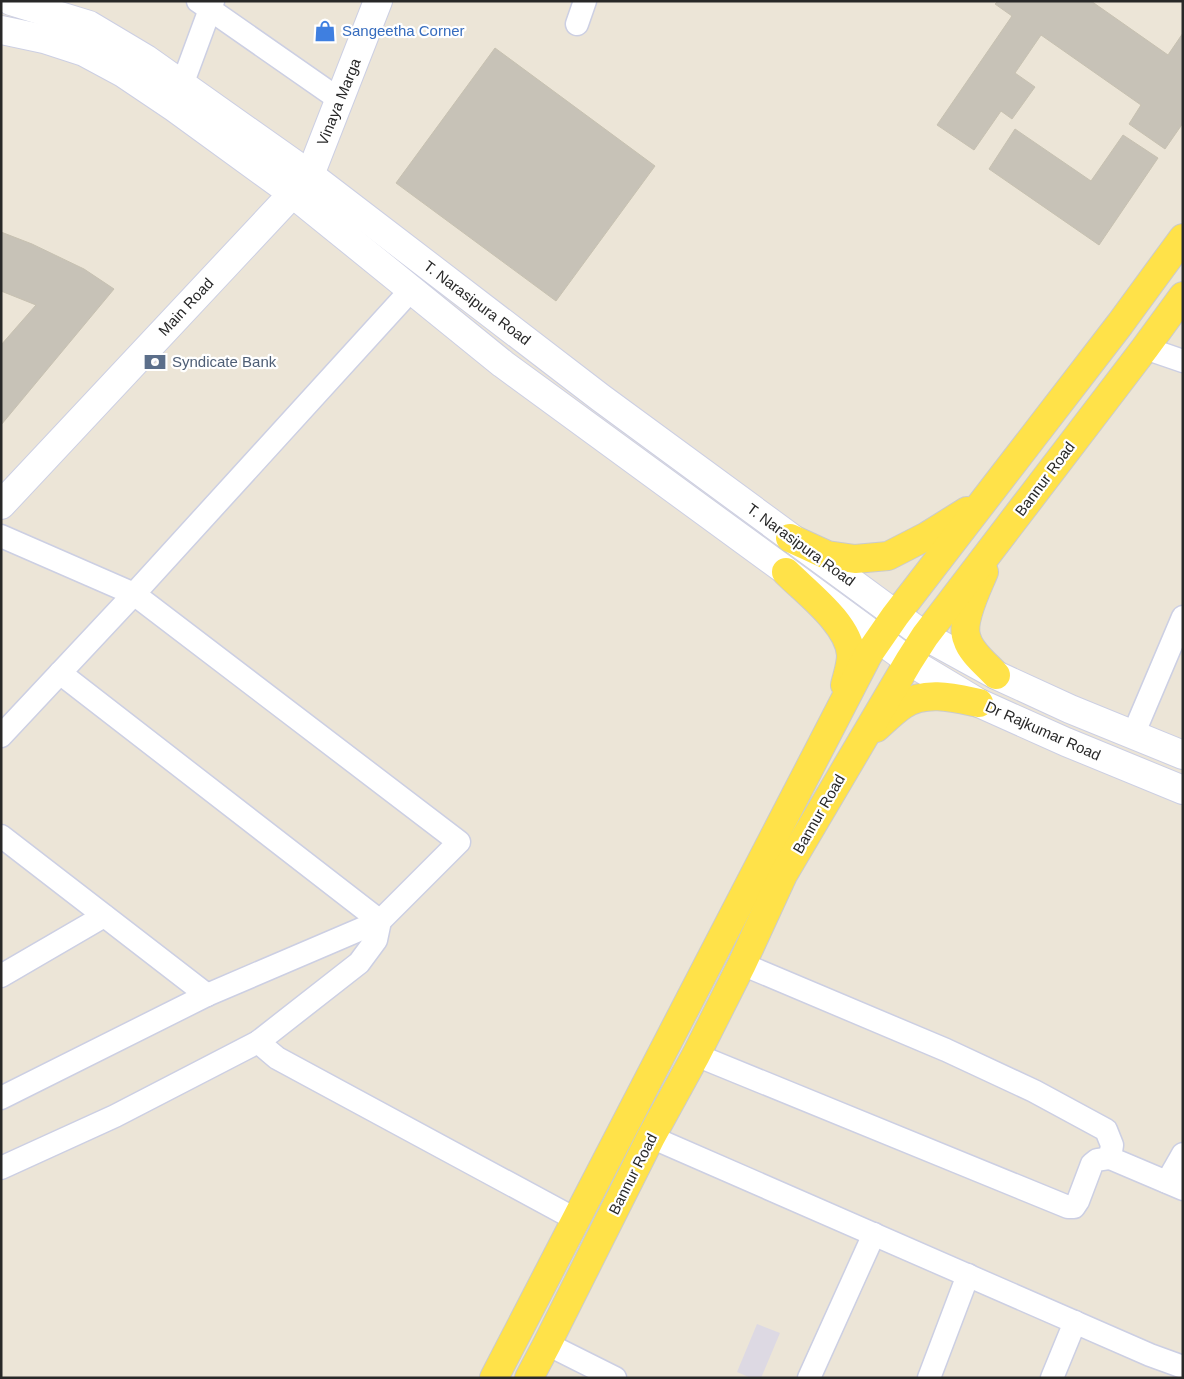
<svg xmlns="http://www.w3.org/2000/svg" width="1184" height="1379" viewBox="0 0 1184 1379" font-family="Arial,sans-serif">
	<rect width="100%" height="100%" fill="#ece5d7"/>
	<!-- industrial -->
	<path fill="#ddd9e3" d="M 757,1324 L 780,1333 L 761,1378 L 751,1378 L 737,1372 Z"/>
	<!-- building -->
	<g fill="#c7c2b7" stroke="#c7c1b1">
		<path d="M 998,1 L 1091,1 L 1168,55 L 1183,33 L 1183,123 L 1165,149 L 1129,124 L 1141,105 L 1041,35 L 1015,73 L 1035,87 L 1012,119 L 1001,111 L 974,150 L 937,125 L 1012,16 L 995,4 Z"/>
		<path d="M 495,48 L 655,166 L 556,301 L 396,183 Z"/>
		<path d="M 1015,129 L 1091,181 L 1123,135 L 1158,158 L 1099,245 L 989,169 Z"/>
		<path d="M 1,232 L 32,244 L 84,269 L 114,289 L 1,425 L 1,345 L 36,305 L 1,291 Z"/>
	</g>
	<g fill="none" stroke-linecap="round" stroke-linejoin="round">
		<!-- minor casing -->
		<g stroke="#cccfe3" stroke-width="25">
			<g id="minor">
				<path d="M 198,1 L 340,100"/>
				<path d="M 577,24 L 585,1"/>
				<path d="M 182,85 L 213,1"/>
				<path d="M 1145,348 L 1183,361"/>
				<path d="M 1,536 L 134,594 L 459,842 L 380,921 L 207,995 L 1,1098"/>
				<path d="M 1133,735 L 1183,617"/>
				<path d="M 1,736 L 134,594 L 411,290"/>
				<path d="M 1,836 L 207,995"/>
				<path d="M 742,964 L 946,1050 L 1034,1091 L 1106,1130 L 1112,1145 L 1110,1158 L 1183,1189"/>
				<path d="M 1,976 L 104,916"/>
				<path d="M 258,1042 L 277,1058 L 575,1219"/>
				<path d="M 696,1055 L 1068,1207 L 1074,1207 L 1078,1201 L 1092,1164 L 1097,1160 L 1110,1158"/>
				<path d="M 651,1137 L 1150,1355 L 1183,1367"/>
				<path d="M 1,1168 L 115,1116 L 258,1042 L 359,963 L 376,940 L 380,921 L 60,673"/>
				<path d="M 1167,1182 L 1183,1154"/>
				<path d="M 547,1344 L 615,1378"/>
				<path d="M 809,1378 L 874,1234"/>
				<path d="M 929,1378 L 968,1275"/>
				<path d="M 1052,1378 L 1075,1322"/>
			</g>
		</g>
		<!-- tertiary casing -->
		<g stroke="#cccfe3" stroke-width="30">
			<path id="tertiary" d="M 1,505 L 310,175 L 378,1"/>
		</g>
		<!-- secondary casing -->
		<g stroke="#cccfe3" stroke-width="30">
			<g id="secondary">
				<path d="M 11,1 L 89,25 L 146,59 L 310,175 L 601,398 L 925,636 L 996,675 L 1070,709 L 1183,755"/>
				<path d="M 1,30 L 44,39 L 84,52 L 123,73 L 175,108 L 292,193 L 503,364 L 909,661 L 979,703 L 1066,742 L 1183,790"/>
			</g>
		</g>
		<!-- primary casing -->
		<g stroke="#cbcbcb" stroke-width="30">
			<g id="primary">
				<path d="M 790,538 L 827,555 L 855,559 L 888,556 L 927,536 L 967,511"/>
				<path d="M 786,572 C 807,593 849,624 851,655 C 851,666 847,676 845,685"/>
				<path d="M 984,572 C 977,589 960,622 967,639 C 971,653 987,665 996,675"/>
				<path d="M 876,728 C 885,720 894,711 903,705 C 926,690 955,698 979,703"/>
				<path d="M 494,1378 L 868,655 L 895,616 L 1120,324 L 1183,238"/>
				<path d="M 529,1378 L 547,1344 L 651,1137 L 696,1055 L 742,964 L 783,875 L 909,661 L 925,636 L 1145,348 L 1183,296"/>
			</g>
		</g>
		<!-- minor -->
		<use href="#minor" stroke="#fff" stroke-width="22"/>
		<!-- tertiary -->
		<use href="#tertiary" stroke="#fff" stroke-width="28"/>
		<!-- secondary -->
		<use href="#secondary" stroke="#fff" stroke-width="28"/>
		<!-- primary -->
		<use href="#primary" stroke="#ffe249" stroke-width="28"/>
	</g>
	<!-- icons -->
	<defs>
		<g id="shop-bare" transform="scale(1.725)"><path d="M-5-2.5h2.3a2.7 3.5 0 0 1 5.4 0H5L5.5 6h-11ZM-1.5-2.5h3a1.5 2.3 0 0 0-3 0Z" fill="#3f7fe0" stroke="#fff" stroke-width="2.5" paint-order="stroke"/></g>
		<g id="bank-bare" transform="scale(1.725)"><path d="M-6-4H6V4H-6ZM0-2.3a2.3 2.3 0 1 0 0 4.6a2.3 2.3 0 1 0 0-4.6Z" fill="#5c6f8a" stroke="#fff" stroke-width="2.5" paint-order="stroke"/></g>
	</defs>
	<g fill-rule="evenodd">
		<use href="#shop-bare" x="325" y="31"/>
		<use href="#bank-bare" x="155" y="362"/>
	</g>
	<g text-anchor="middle" stroke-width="4.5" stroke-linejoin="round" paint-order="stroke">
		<!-- shop labels -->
		<g font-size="15" fill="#366cbe" stroke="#fff" text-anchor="start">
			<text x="342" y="36">Sangeetha Corner</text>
		</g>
		<!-- street labels -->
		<g font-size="15" fill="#282828" stroke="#fff">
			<text transform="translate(339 102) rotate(-68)" y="5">Vinaya Marga</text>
			<text transform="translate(477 303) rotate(37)" y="5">T. Narasipura Road</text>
			<text transform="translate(186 307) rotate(-47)" y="5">Main Road</text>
			<text transform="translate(1045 479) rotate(-53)" y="5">Bannur Road</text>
			<text transform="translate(801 545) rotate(36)" y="5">T. Narasipura Road</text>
			<text transform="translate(1043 731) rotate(24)" y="5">Dr Rajkumar Road</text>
			<text transform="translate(819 814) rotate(-60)" y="5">Bannur Road</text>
			<text transform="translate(633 1174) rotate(-63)" y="5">Bannur Road</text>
		</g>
		<!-- service labels -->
		<g font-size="15" fill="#4e5e75" stroke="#fff" text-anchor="start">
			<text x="172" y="367">Syndicate Bank</text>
		</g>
	</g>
	<!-- border -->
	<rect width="1184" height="1379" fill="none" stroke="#282828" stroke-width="5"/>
</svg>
